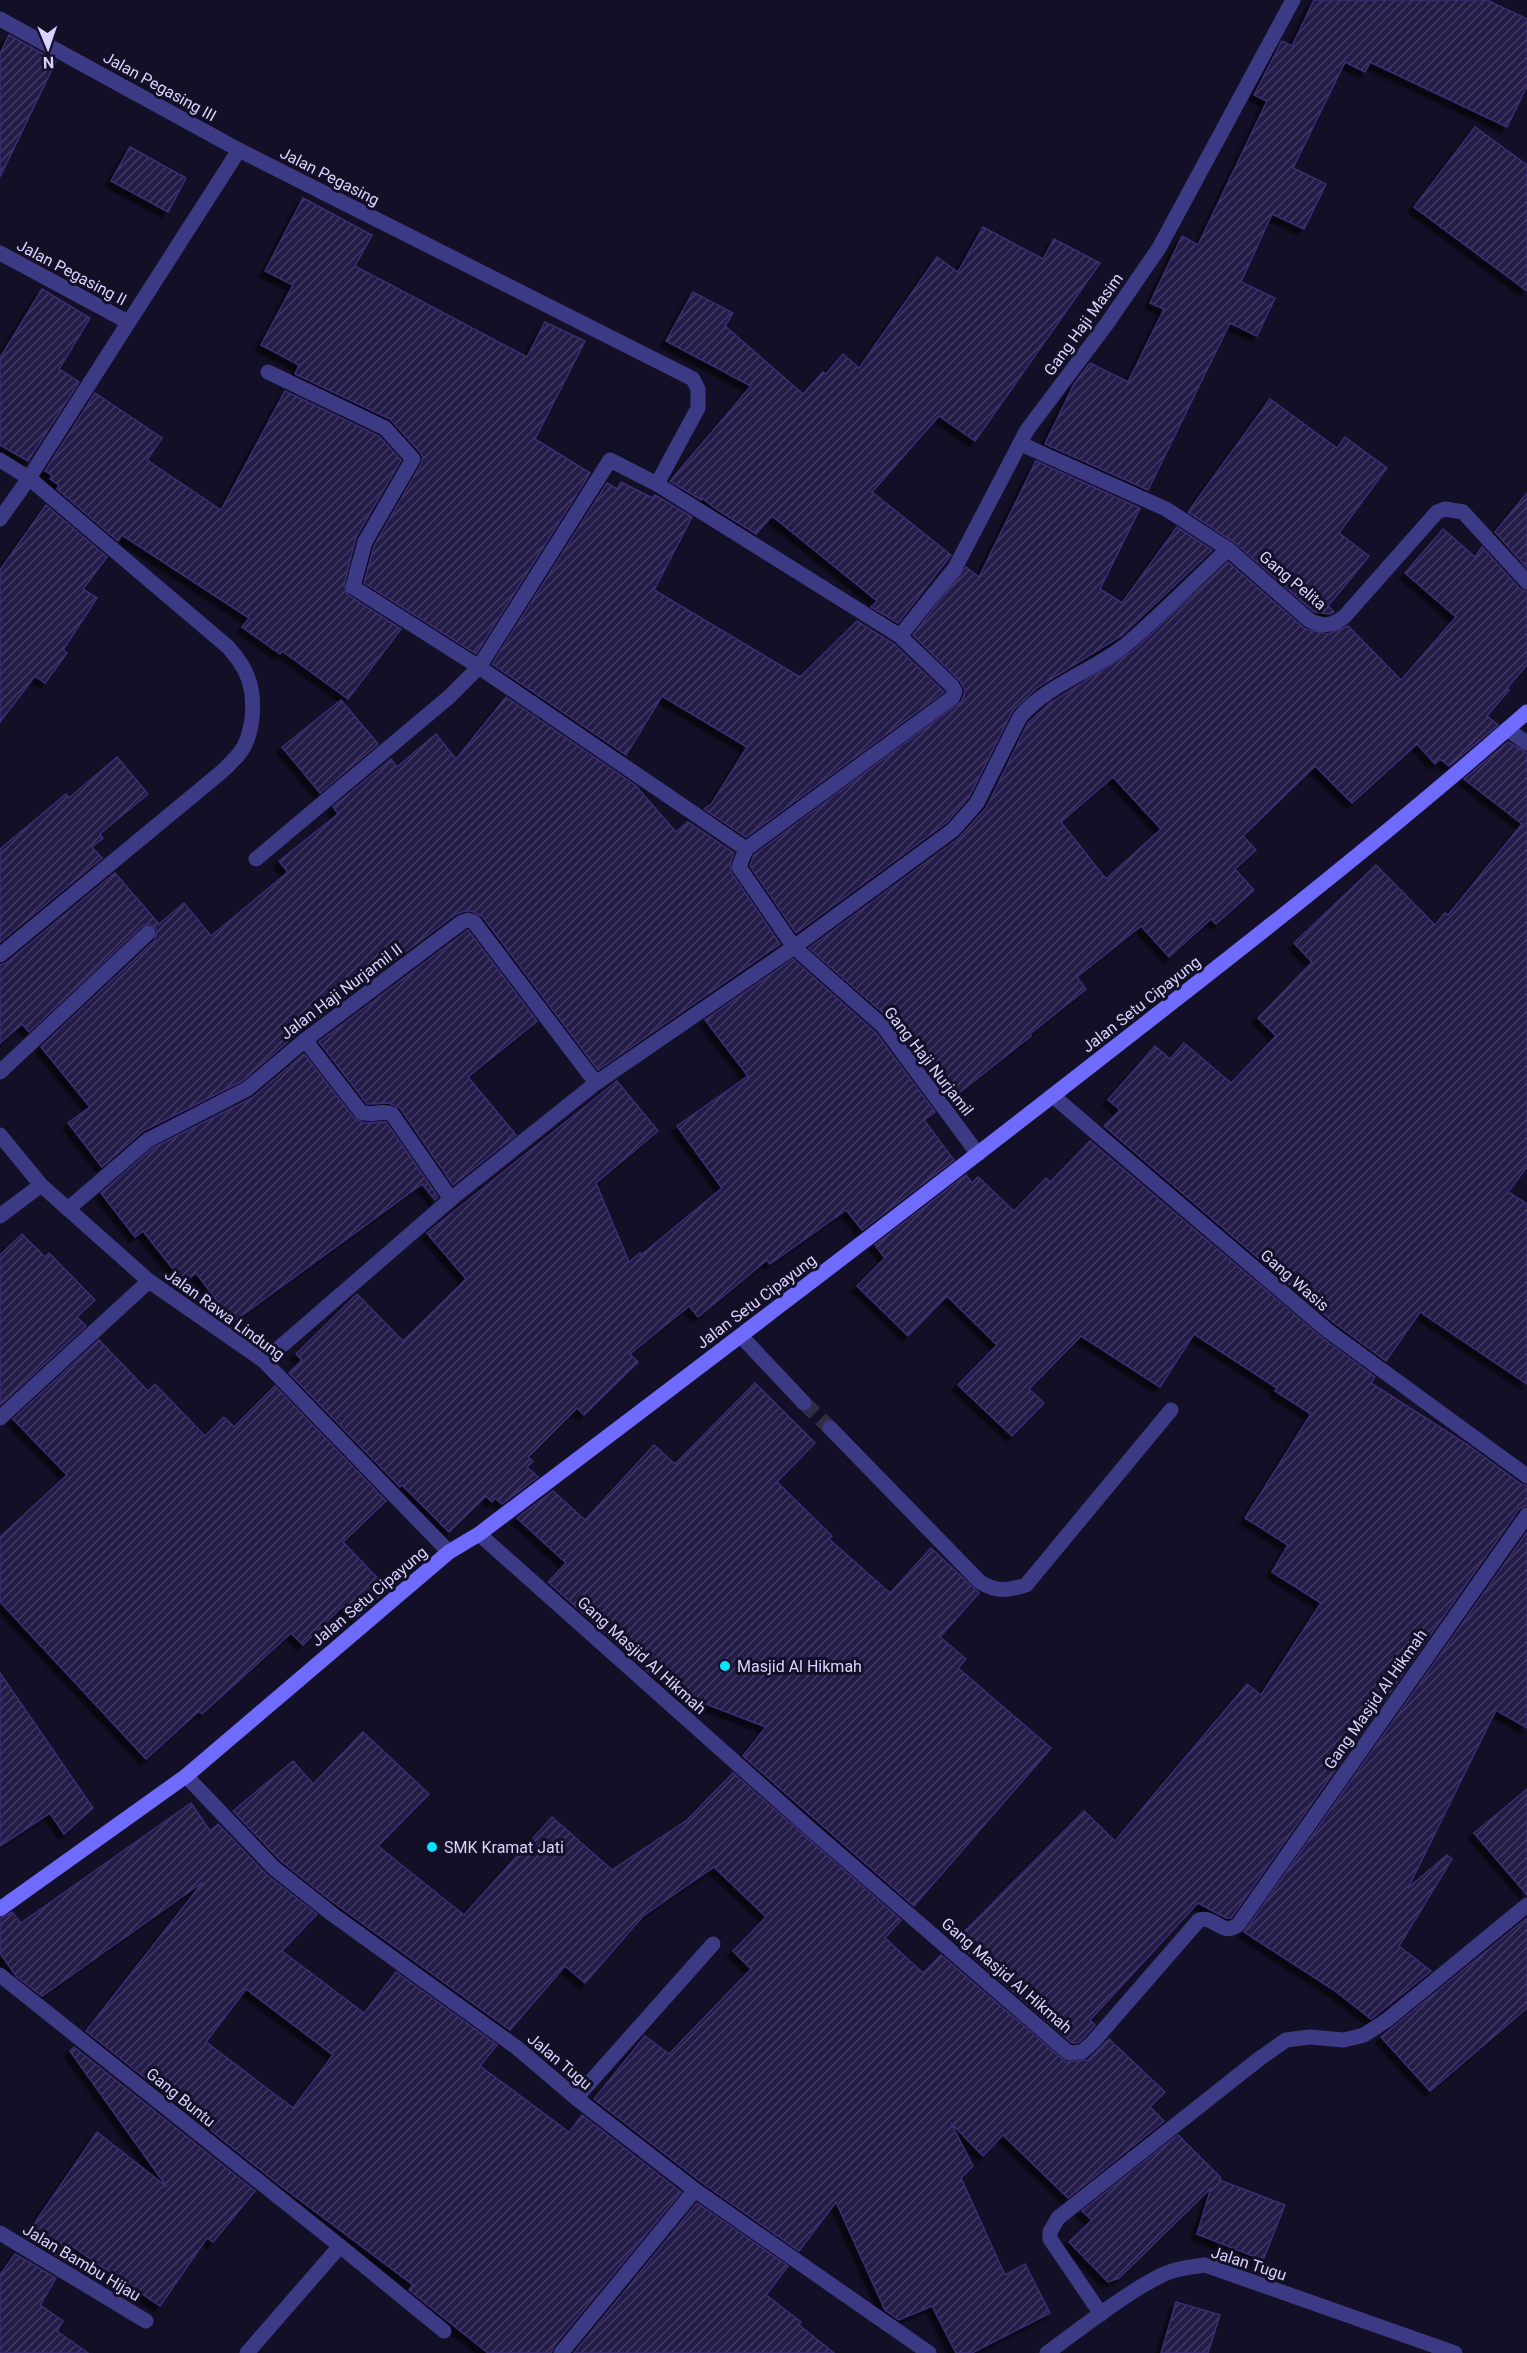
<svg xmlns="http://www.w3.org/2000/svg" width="1527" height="2353" viewBox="0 0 1527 2353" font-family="Roboto,sans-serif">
	<defs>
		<pattern id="building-hatch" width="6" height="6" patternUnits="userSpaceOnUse" patternTransform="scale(1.5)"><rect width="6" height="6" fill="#241b47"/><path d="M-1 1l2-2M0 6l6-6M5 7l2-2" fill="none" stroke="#433b63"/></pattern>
		<filter id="shadow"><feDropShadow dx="-5.5" dy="5.5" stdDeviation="1.5" flood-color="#0009"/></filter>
	</defs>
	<rect width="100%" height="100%" fill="#130f26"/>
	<!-- building -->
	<g fill="url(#building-hatch)" stroke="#3b2d73" stroke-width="1.5" fill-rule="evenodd" filter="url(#shadow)">
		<path d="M 1314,0 L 1487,0 L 1527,19 L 1527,86 L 1507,127 L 1370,62 L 1365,72 L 1345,62 L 1293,168 L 1326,184 L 1304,229 L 1272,214 L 1241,282 L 1275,298 L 1257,336 L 1230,323 L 1148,490 L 1045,444 L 1074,384 L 1090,363 L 1128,382 L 1164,309 L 1150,303 L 1182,236 L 1198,245 L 1267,101 L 1254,95 L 1282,41 L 1292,46 Z"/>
		<path d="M 9,35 L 56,61 L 0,177 L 0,54 Z"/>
		<path d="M 1475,127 L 1527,165 L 1527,291 L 1414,207 Z"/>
		<path d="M 130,147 L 186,178 L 168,212 L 111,181 Z"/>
		<path d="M 303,198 L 372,235 L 355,266 L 527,357 L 545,322 L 585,341 L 535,439 L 590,473 L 476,654 L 364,583 L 374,546 L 421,464 L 423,457 L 420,452 L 390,419 L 295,374 L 299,365 L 261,345 L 293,285 L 265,271 Z"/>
		<path d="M 983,227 L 1043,259 L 1054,239 L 1100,263 L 975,441 L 939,416 L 872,492 L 951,555 L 898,623 L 871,607 L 877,601 L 772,516 L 756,534 L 713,507 L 702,498 L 701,500 L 670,481 L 751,386 L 666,341 L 693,292 L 733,313 L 725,326 L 803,394 L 823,372 L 826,374 L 843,354 L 859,368 L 937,257 L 958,272 Z"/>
		<path d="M 42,289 L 90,318 L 59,369 L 79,382 L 28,461 L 0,445 L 0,358 Z"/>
		<path d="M 285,391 L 379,436 L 401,460 L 356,537 L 344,585 L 348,595 L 401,629 L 348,699 L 282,651 L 280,654 L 242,627 L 249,618 L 122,535 L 118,541 L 57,489 L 59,485 L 50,479 L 52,475 L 45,471 L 95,393 L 162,438 L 147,460 L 221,510 Z"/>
		<path d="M 1270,399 L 1337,448 L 1345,437 L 1387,468 L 1339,533 L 1369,556 L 1328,606 L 1334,612 L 1329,614 L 1314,612 L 1234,542 L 1188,512 Z"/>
		<path d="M 1036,461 L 1140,508 L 1100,589 L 1122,603 L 1177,527 L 1212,550 L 1121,636 L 1038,687 L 1013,710 L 969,797 L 946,823 L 796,933 L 750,866 L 754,855 L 962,701 L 965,690 L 960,681 L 913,635 L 966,567 L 979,577 Z"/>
		<path d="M 621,482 L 652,498 L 655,495 L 692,517 L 654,590 L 800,677 L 857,621 L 894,644 L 944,692 L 746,837 L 704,809 L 712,803 L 747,747 L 662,696 L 626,755 L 492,664 L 607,483 L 617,489 Z"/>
		<path d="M 1527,493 L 1527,568 L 1495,532 Z"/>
		<path d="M 46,505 L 107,557 L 83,589 L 97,598 L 63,650 L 67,653 L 45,683 L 35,676 L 0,722 L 0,570 Z"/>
		<path d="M 1443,529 L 1475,557 L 1482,547 L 1520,589 L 1527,592 L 1527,665 L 1507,688 L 1509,690 L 1487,716 L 1498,725 L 1449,766 L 1440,759 L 1435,764 L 1417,744 L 1352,803 L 1315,766 L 1243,836 L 1256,850 L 1235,869 L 1254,890 L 1216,924 L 1211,919 L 1169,957 L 1141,926 L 1077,977 L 1086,989 L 1030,1034 L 1031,1036 L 950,1100 L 890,1019 L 809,948 L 959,838 L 986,808 L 1028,723 L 1050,703 L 1133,651 L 1228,562 L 1305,629 L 1328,634 L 1348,626 L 1401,680 L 1456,617 L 1405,573 ZM 1113,777 L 1161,829 L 1106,879 L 1061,822 Z"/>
		<path d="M 506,697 L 635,785 L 676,832 L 688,822 L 734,853 L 730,864 L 731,872 L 780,944 L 598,1070 L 482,916 L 471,911 L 465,911 L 456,914 L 299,1032 L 242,1081 L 143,1131 L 102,1167 L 68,1123 L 90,1107 L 41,1047 L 155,940 L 157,930 L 150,924 L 142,926 L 29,1032 L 22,1024 L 0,1043 L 0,965 L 6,963 L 115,873 L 159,924 L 184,903 L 211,936 L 288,872 L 279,861 L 338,814 L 333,807 L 391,759 L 397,767 L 436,734 L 456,759 Z"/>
		<path d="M 341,700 L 378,744 L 320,793 L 282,747 Z"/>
		<path d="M 1508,742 L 1527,753 L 1527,1167 L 1508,1192 L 1527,1204 L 1527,1384 L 1420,1312 L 1386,1361 L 1333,1322 L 1104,1126 L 1120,1110 L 1108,1100 L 1155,1046 L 1170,1059 L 1184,1043 L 1231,1083 L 1276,1036 L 1258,1018 L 1312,962 L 1294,943 L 1376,865 L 1435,925 L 1445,913 L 1448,915 L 1522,824 L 1464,779 Z"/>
		<path d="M 117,757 L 148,794 L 100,834 L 103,838 L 92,847 L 102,858 L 0,942 L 0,849 L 66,794 L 69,798 Z"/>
		<path d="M 468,930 L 537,1021 L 468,1077 L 516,1135 L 453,1185 L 400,1108 L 389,1103 L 367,1104 L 319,1042 Z"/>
		<path d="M 793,959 L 876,1033 L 935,1112 L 924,1120 L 954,1160 L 862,1230 L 846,1210 L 770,1264 L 767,1260 L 698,1317 L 689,1306 L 630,1354 L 638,1362 L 584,1415 L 577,1408 L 528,1457 L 533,1461 L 527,1467 L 538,1477 L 502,1504 L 495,1498 L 492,1502 L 486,1496 L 449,1532 L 402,1485 L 400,1487 L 289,1373 L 302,1360 L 296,1354 L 357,1294 L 403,1341 L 466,1279 L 427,1233 L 617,1081 L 658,1131 L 596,1183 L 629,1262 L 640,1253 L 641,1255 L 722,1188 L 677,1126 L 748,1076 L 705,1020 Z"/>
		<path d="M 304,1054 L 354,1118 L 364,1123 L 386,1122 L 438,1197 L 435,1200 L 422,1184 L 233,1322 L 196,1273 L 184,1283 L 143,1231 L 135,1237 L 101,1193 L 153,1148 L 252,1098 Z"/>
		<path d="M 1090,1141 L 1321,1337 L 1375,1377 L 1371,1383 L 1468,1445 L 1521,1484 L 1527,1486 L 1527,1505 L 1519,1509 L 1231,1918 L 1226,1918 L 1198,1903 L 1090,2020 L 1095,2025 L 1086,2035 L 1078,2043 L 1072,2043 L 955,1941 L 1084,1811 L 1115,1841 L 1247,1684 L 1261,1695 L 1321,1603 L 1272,1572 L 1288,1545 L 1245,1518 L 1311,1414 L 1275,1391 L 1277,1388 L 1194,1334 L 1160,1387 L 1081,1336 L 1029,1389 L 1044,1403 L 1012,1436 L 958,1385 L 997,1345 L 947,1296 L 908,1336 L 857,1286 L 885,1258 L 875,1245 L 966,1175 L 972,1183 L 978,1177 L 1014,1211 L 1046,1178 L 1050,1182 Z"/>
		<path d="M 22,1234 L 45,1257 L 49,1253 L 95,1300 L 77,1317 L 86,1326 L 0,1405 L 0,1255 Z"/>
		<path d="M 99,1340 L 148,1391 L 155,1384 L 205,1436 L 224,1417 L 234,1427 L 275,1386 L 386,1501 L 343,1542 L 388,1589 L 355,1619 L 343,1606 L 303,1645 L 291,1633 L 202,1714 L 199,1711 L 146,1759 L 0,1602 L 0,1537 L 67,1475 L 13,1419 Z"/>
		<path d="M 755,1383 L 815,1443 L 777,1482 L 832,1536 L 829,1539 L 890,1593 L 931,1548 L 979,1593 L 940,1637 L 966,1659 L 958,1668 L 1051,1748 L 914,1906 L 743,1756 L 766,1727 L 672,1691 L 675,1683 L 652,1675 L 548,1582 L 566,1563 L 517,1518 L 553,1491 L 585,1520 L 654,1445 L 675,1464 Z"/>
		<path d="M 1527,1532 L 1527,1728 L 1496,1710 L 1408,1888 L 1447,1855 L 1452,1859 L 1399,1946 L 1431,1971 L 1371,2019 L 1334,1990 L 1244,1932 Z"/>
		<path d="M 0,1673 L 93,1808 L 64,1834 L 50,1813 L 0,1846 Z"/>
		<path d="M 363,1732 L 429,1794 L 378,1846 L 464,1915 L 552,1817 L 612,1870 L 686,1821 L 733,1773 L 901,1920 L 885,1938 L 923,1973 L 941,1955 L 1066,2062 L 1088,2060 L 1109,2039 L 1165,2092 L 1150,2107 L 1164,2121 L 1068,2198 L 1003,2135 L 983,2156 L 951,2123 L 973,2166 L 961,2178 L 1005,2275 L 1025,2264 L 1050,2313 L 972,2353 L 956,2353 L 932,2306 L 899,2320 L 885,2310 L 836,2202 L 799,2251 L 701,2182 L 594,2099 L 645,2036 L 669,2054 L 751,1969 L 733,1951 L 766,1917 L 714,1867 L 643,1916 L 585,1983 L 565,1966 L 510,2030 L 330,1900 L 281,1861 L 233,1811 L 293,1761 L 313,1784 Z"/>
		<path d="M 1527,1789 L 1527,1895 L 1474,1833 Z"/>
		<path d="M 191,1803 L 210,1831 L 218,1824 L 267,1875 L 317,1914 L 282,1951 L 364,2013 L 396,1972 L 497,2045 L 480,2066 L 569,2132 L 582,2115 L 681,2192 L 553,2347 L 551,2353 L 488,2353 L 409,2290 L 413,2285 L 277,2183 L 86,2031 L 203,1882 L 42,1996 L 16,1976 L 0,1953 L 0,1919 L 12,1912 L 21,1923 ZM 246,1989 L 333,2055 L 293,2108 L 206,2042 Z"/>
		<path d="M 1527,1918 L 1527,2008 L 1430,2091 L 1381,2037 Z"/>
		<path d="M 74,2047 L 255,2191 L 213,2242 L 207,2238 L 160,2306 L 73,2247 L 65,2261 L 27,2238 L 35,2225 L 34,2224 L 97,2132 L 167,2187 L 70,2051 Z"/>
		<path d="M 1178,2135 L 1221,2178 L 1219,2180 L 1285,2205 L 1263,2260 L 1197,2234 L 1211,2188 L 1119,2278 L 1108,2282 L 1069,2242 L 1092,2220 L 1082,2211 Z"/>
		<path d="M 697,2203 L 788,2266 L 766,2295 L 801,2322 L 799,2325 L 834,2353 L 574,2353 Z"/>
		<path d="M 15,2254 L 56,2278 L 40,2305 L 63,2321 L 57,2331 L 88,2353 L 0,2353 L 0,2275 Z"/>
		<path d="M 1176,2302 L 1220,2315 L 1208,2353 L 1161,2353 Z"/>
	</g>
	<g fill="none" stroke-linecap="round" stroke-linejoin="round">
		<!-- street-tunnel -->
		<path stroke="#312d47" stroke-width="15" stroke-dasharray="15 8" stroke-linecap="butt" d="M 804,1403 L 830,1428"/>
		<!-- lane -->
		<g stroke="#3d3a85" stroke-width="15">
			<path d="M 0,955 L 219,774 C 226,768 233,761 239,754 C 254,735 256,700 248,678 C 244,666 236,656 228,647 L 29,478"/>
			<path d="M 561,2353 L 695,2190"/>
		</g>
		<!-- street -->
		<g stroke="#3d3a85" stroke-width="15">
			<path d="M 0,19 L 239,150 L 693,379 L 698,389 L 698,408 L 657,484"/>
			<path d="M 0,253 L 128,322"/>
			<path d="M 268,372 L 385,428 L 413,459 L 365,542 L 353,587 L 479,667 L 746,849"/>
			<path d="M 1021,444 L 1166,509 L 1228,549 L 1309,620 C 1323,627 1333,626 1345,616 L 1437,512 L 1445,509 L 1463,512 L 1527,582"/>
			<path d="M 0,460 L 29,478"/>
			<path d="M 0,519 L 29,478 L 239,150"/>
			<path d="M 1507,729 L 1527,743"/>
			<path d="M 256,859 L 449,697 L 479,667 L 610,460 L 657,484 L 900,636"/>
			<path d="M 305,1040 L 361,1112 C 371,1117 382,1109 392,1114 L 451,1199"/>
			<path d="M 0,1072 L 148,933"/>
			<path d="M 1053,1096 L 1327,1330 L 1527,1476"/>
			<path d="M 0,1135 L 41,1185 L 149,1281 L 264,1361 L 449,1552"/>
			<path d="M 978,1154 L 883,1026 L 794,947 L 739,867 L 746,849 L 953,697 L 955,691 L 952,686 L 900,636 L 955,568 L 1027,430 L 1106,325 L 1159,248 L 1293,0"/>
			<path d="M 68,1209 L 148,1140 L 247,1089 L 305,1040 L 462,922 L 468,920 L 474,922 L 596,1083"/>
			<path d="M 0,1216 L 41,1185"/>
			<path d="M 741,1336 L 804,1403"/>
			<path d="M 264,1361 L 451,1199 L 596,1083 L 794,947 L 953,830 L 977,803 L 1020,717 C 1048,684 1093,671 1127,644 C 1162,614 1195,580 1228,549"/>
			<path d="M 0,1418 L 149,1281"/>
			<path d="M 830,1428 L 980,1582 C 996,1592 1008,1591 1026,1585 L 1171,1410"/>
			<path d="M 479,1534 L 808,1827 L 1069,2053 L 1082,2052 L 1093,2042 L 1199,1920 C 1215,1915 1222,1937 1238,1925 L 1527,1515"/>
			<path d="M 186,1776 L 274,1868 L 332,1914 L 516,2047 L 576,2098 L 695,2190 L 929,2353"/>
			<path d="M 0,1975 L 340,2246"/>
			<path d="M 576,2098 L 713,1944"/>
			<path d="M 0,2233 L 146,2321"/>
			<path d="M 1101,2314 L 1050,2239 L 1050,2232 L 1058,2218 L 1259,2059 L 1286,2040 L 1310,2037 L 1344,2040 L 1364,2035 L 1387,2020 L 1527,1905"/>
			<path d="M 247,2353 L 340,2246 L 444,2331"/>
			<path d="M 1047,2353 C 1083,2327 1120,2297 1160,2276 C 1173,2269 1190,2267 1205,2265 L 1455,2353"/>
		</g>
		<!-- secondary -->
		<path stroke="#6f6bff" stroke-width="15" d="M 0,1909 L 186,1776 L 449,1552 L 479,1534 C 689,1375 899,1216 1106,1054 C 1249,943 1392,831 1527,712"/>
	</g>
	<!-- markers -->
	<g fill="#00e5ff" stroke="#130f26" stroke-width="2">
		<circle cx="725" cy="1666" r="6"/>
		<circle cx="432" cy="1847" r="6"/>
	</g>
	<g text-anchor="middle" stroke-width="6" stroke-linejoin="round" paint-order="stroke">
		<!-- street labels -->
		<g font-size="16" fill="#d9d4ff" stroke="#130f26">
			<text transform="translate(160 86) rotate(29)" y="6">Jalan Pegasing III</text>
			<text transform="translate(330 176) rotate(27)" y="6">Jalan Pegasing</text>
			<text transform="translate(72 272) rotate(28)" y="6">Jalan Pegasing II</text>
			<text transform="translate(1083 324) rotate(-54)" y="6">Gang Haji Masim</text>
			<text transform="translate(1293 580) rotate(40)" y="6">Gang Pelita</text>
			<text transform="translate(341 991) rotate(-37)" y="6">Jalan Haji Nurjamil II</text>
			<text transform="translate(1141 1004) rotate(-38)" y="6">Jalan Setu Cipayung</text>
			<text transform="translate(929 1061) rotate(52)" y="6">Gang Haji Nurjamil</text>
			<text transform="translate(1295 1280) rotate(41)" y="6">Gang Wasis</text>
			<text transform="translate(756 1301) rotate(-37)" y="6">Jalan Setu Cipayung</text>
			<text transform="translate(225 1314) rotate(36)" y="6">Jalan Rawa Lindung</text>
			<text transform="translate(369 1596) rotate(-40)" y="6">Jalan Setu Cipayung</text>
			<text transform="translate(642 1655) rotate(42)" y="6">Gang Masjid Al Hikmah</text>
			<text transform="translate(1375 1699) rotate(-55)" y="6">Gang Masjid Al Hikmah</text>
			<text transform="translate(1007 1975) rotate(41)" y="6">Gang Masjid Al Hikmah</text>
			<text transform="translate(560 2061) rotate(40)" y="6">Jalan Tugu</text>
			<text transform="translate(181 2097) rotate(39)" y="6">Gang Buntu</text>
			<text transform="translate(82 2262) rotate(31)" y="6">Jalan Bambu Hijau</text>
			<text transform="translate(1249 2263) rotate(18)" y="6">Jalan Tugu</text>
		</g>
		<!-- poi labels -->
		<g font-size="16" fill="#d9d4ff" stroke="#130f26" text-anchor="start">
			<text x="737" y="1672">Masjid Al Hikmah</text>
			<text x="444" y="1853">SMK Kramat Jati</text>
		</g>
	</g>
	<!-- north arrow -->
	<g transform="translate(48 48) rotate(178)" stroke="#130f26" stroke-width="4.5" paint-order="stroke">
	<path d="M0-4.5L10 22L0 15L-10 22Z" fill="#d9d4ff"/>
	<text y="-9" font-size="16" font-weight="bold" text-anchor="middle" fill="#d9d4ff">N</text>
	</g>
</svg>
